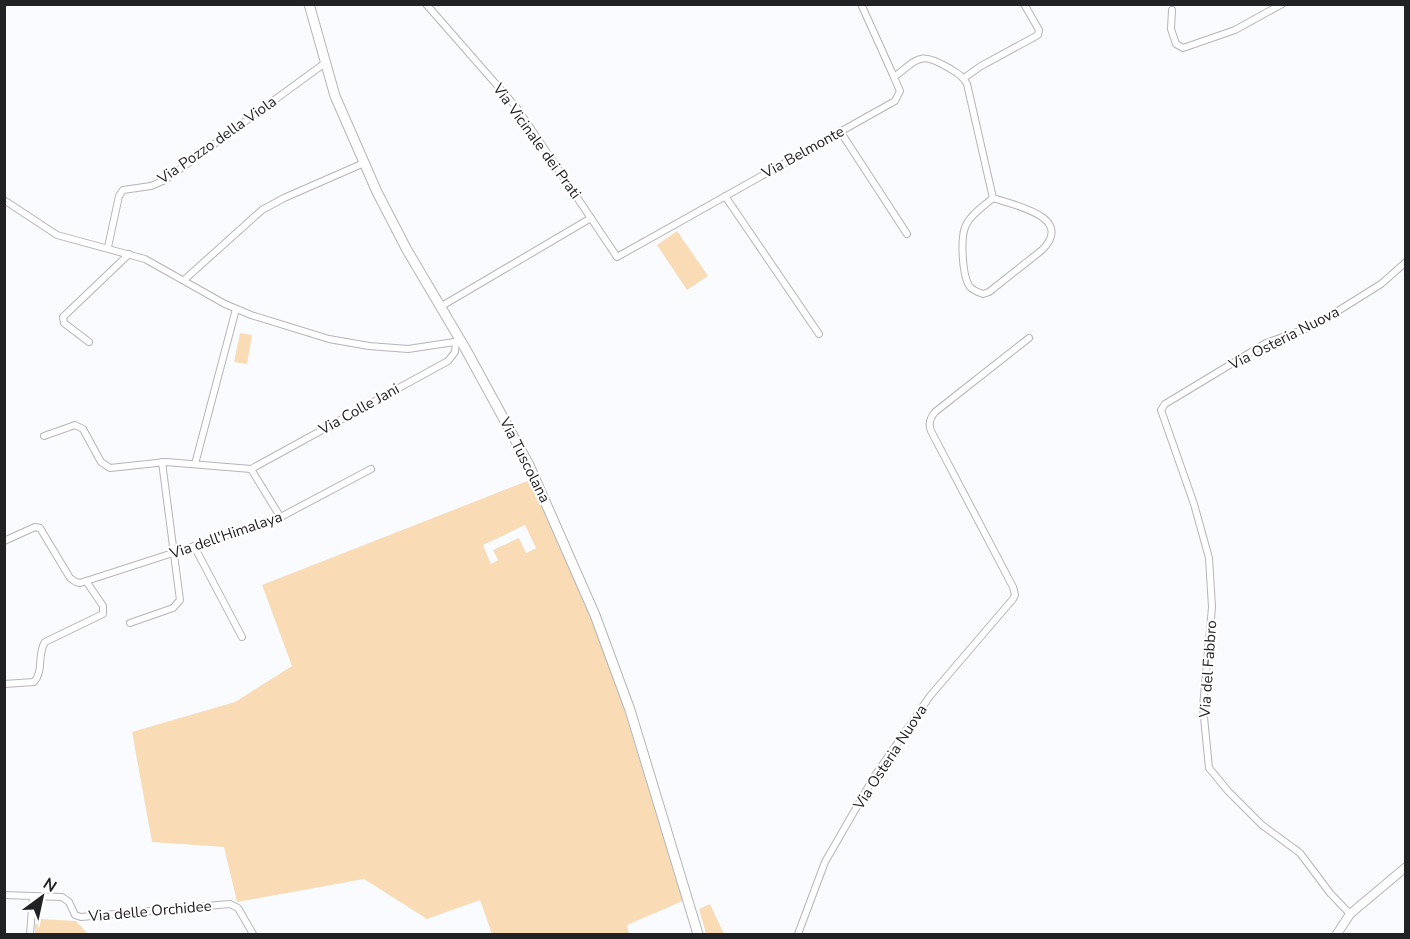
<svg xmlns="http://www.w3.org/2000/svg" width="1410" height="939" viewBox="0 0 1410 939" font-family="'Nunito Sans',sans-serif">
	<rect width="100%" height="100%" fill="#fafbff"/>
	<!-- green -->
	<g fill="#f9dbb6" fill-rule="evenodd">
		<path d="M 677,231 L 708,276 L 687,290 L 657,245 Z"/>
		<path d="M 240,333 L 252,335 L 247,364 L 234,362 Z"/>
		<path d="M 530,480 L 590,614 L 624,709 L 683,901 L 627,925 L 629,934 L 492,934 L 480,900 L 427,919 L 364,879 L 237,902 L 224,847 L 152,842 L 132,732 L 235,702 L 292,666 L 262,585 ZM 525,525 L 536,548 L 526,553 L 519,538 L 493,550 L 498,560 L 491,564 L 483,545 Z"/>
		<path d="M 710,904 L 724,934 L 706,934 L 699,909 Z"/>
		<path d="M 41,919 L 76,921 L 88,934 L 35,934 L 35,925 Z"/>
	</g>
	<g fill="none" stroke-linecap="round" stroke-linejoin="round">
		<!-- minor casing -->
		<g stroke="#b3b5bb" stroke-width="8">
			<g id="minor">
				<path d="M 426,4 L 517,108 L 617,257 L 895,101 L 900,91 L 894,77 C 919,58 920,51 949,68 C 957,73 963,76 967,84 L 993,198 C 984,206 971,214 966,225 C 960,237 962,276 970,287 C 974,291 978,292 983,294 L 989,292 L 1042,250 C 1075,217 1014,205 993,198"/>
				<path d="M 861,4 L 894,77"/>
				<path d="M 1172,10 L 1171,29 L 1176,44 L 1183,48 L 1235,30 L 1282,4"/>
				<path d="M 964,78 L 981,66 L 1038,35 L 1039,30 L 1024,4"/>
				<path d="M 840,131 L 907,234"/>
				<path d="M 725,196 L 819,334"/>
				<path d="M 4,200 L 57,235 L 145,259 L 225,304 L 251,315 L 329,339 L 369,346 L 408,349 L 461,341"/>
				<path d="M 108,247 L 119,196 L 123,190 L 151,186 L 165,180 L 325,63"/>
				<path d="M 184,280 L 262,210 L 284,198 L 364,163"/>
				<path d="M 440,307 L 591,218"/>
				<path d="M 89,342 L 64,323 L 63,317 L 129,254"/>
				<path d="M 44,436 L 75,425 L 83,429 L 101,462 L 110,468 L 166,462 L 251,469 L 281,518"/>
				<path d="M 195,464 L 236,309"/>
				<path d="M 251,469 L 448,361 L 455,352 L 456,342"/>
				<path d="M 4,541 L 35,527 L 40,528 L 70,578 L 76,582 L 80,583 L 275,520 L 371,469"/>
				<path d="M 194,546 L 242,637"/>
				<path d="M 130,623 L 173,608 L 180,600 L 162,462"/>
				<path d="M 4,684 L 34,682 C 44,671 37,654 45,642 L 103,614 L 103,606 L 86,581"/>
				<path d="M 4,895 L 62,897 L 69,902 L 75,915 L 81,917 L 230,904 L 238,908 L 253,934"/>
				<path d="M 1350,914 L 1330,893 L 1300,853 L 1262,825 L 1228,791 L 1209,768 L 1203,707 L 1212,607 L 1209,558 L 1194,504 L 1161,410 L 1165,404 L 1266,343 L 1308,328 L 1325,319 L 1381,284 L 1406,262"/>
				<path d="M 30,934 L 33,897"/>
				<path d="M 798,934 L 825,862 L 874,777 L 930,696 L 1013,599 L 1015,595 L 1013,587 L 931,431 C 928,424 930,418 935,412 L 1029,338"/>
			</g>
		</g>
		<!-- tertiary casing -->
		<g stroke="#b3b5bb" stroke-width="10">
			<path id="tertiary" d="M 1337,934 L 1350,914 L 1406,867"/>
		</g>
		<!-- secondary casing -->
		<g stroke="#b3b5bb" stroke-width="11">
			<path id="secondary" d="M 309,4 L 335,96 L 377,192 L 407,250 L 465,348 L 529,465 L 595,615 L 630,710 L 698,934"/>
		</g>
		<!-- minor -->
		<use href="#minor" stroke="#fff" stroke-width="6"/>
		<!-- tertiary -->
		<use href="#tertiary" stroke="#fff" stroke-width="8"/>
		<!-- secondary -->
		<use href="#secondary" stroke="#fff" stroke-width="9"/>
	</g>
	<g text-anchor="middle" stroke-width="4.5" stroke-linejoin="round" paint-order="stroke">
		<!-- street labels -->
		<g font-size="15" fill="#212224" stroke="#fff">
			<text transform="translate(217 140) rotate(-35)" y="5">Via Pozzo della Viola</text>
			<text transform="translate(537 141) rotate(54)" y="5">Via Vicinale dei Prati</text>
			<text transform="translate(803 152) rotate(-29)" y="5">Via Belmonte</text>
			<text transform="translate(1284 338) rotate(-27)" y="5">Via Osteria Nuova</text>
			<text transform="translate(359 409) rotate(-29)" y="5">Via Colle Jani</text>
			<text transform="translate(525 460) rotate(63)" y="5">Via Tuscolana</text>
			<text transform="translate(226 535) rotate(-19)" y="5">Via dell'Himalaya</text>
			<text transform="translate(1208 669) rotate(-86)" y="5">Via del Fabbro</text>
			<text transform="translate(890 757) rotate(-57)" y="5">Via Osteria Nuova</text>
			<text transform="translate(150 911) rotate(-5)" y="5">Via delle Orchidee</text>
		</g>
	</g>
	<!-- border -->
	<rect width="1410" height="939" fill="none" stroke="#212224" stroke-width="12"/>
	<!-- north arrow -->
	<g transform="translate(42 897) rotate(33)" stroke="#ffffff" stroke-width="4.5" paint-order="stroke">
	<path d="M0-4.5L10 22L0 15L-10 22Z" fill="#212224"/>
	<text y="-9" font-size="16" font-weight="bold" text-anchor="middle" fill="#212224">N</text>
	</g>
</svg>
